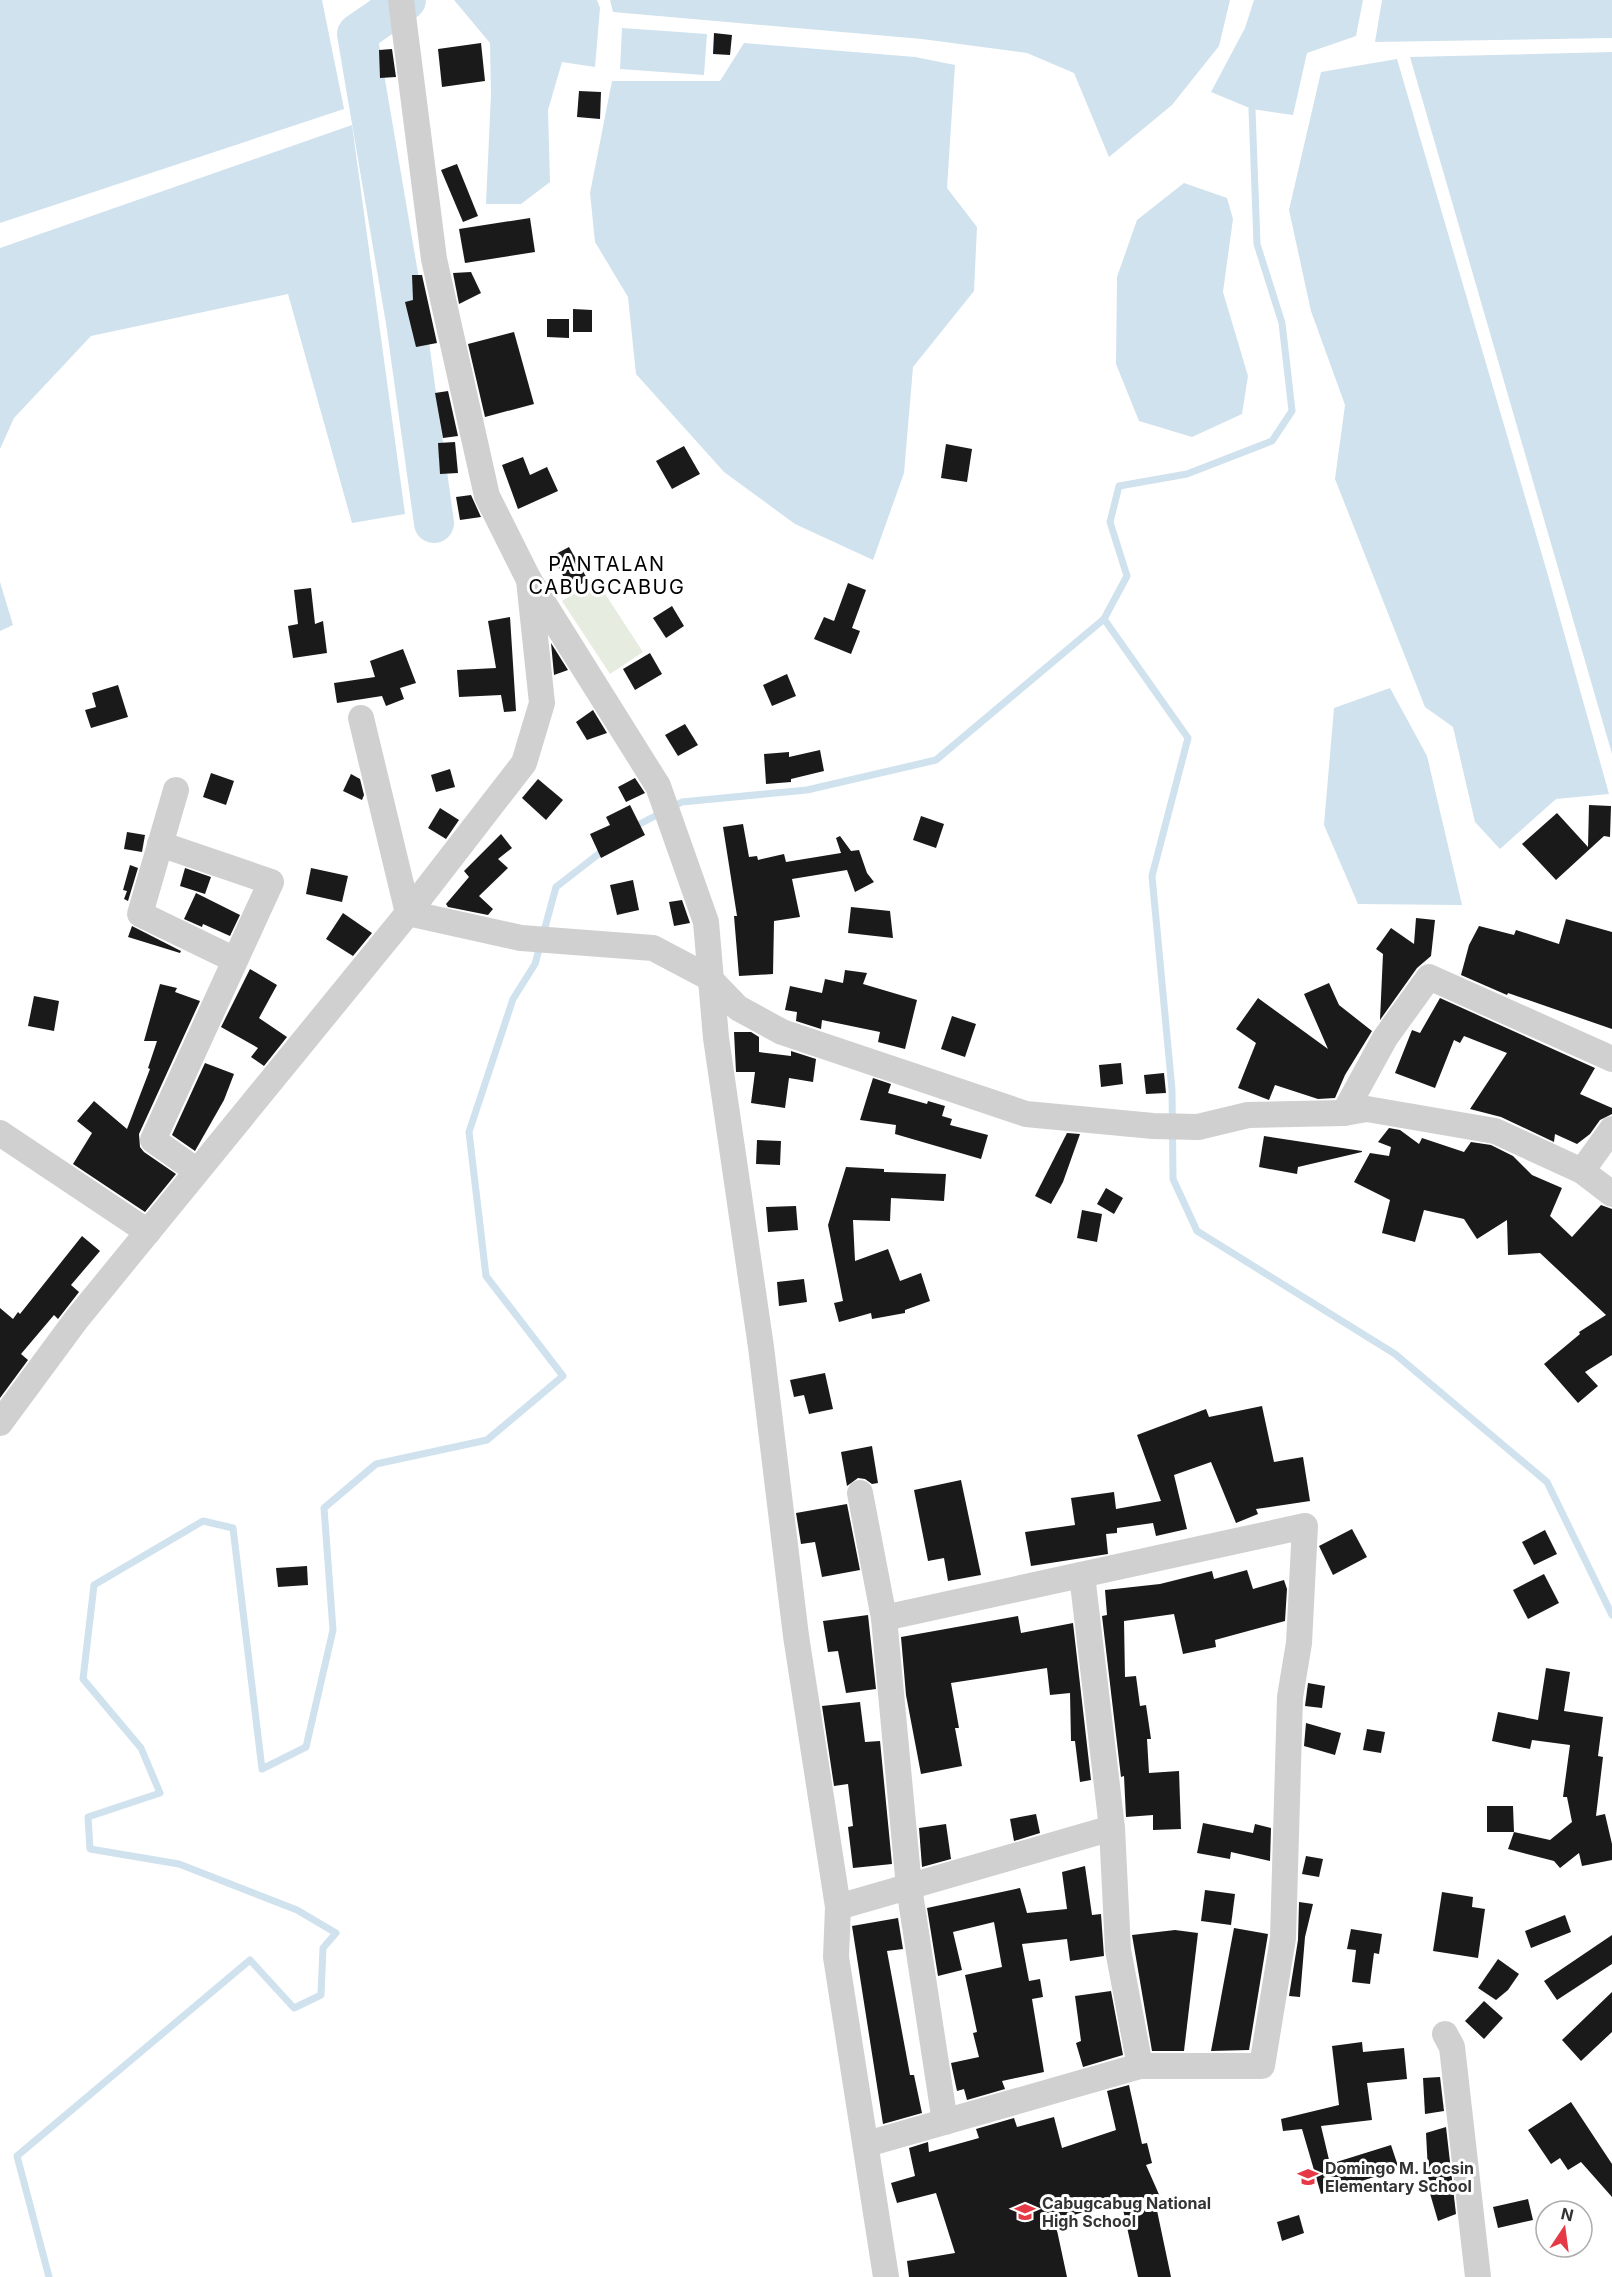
<svg xmlns="http://www.w3.org/2000/svg" width="1612" height="2277" viewBox="0 0 1612 2277" font-family="Inter,sans-serif">
	<rect width="100%" height="100%" fill="#fff"/>
	<!-- green -->
	<path fill="#e6ecdf" d="M 596,580 L 643,652 L 610,674 L 562,601 Z"/>
	<!-- water -->
	<g fill="#cfe2ee">
		<path d="M 0,0 L 322,0 L 344,109 L 0,223 Z"/>
		<path d="M 454,0 L 597,0 L 600,8 L 595,67 L 562,62 L 548,110 L 550,182 L 521,204 L 486,204 L 491,94 L 490,43 Z"/>
		<path d="M 610,0 L 1230,0 L 1219,46 L 1172,105 L 1109,157 L 1074,73 L 1027,53 L 922,39 L 613,12 Z"/>
		<path d="M 1254,0 L 1363,0 L 1356,36 L 1307,53 L 1293,115 L 1252,109 L 1211,92 L 1245,28 Z"/>
		<path d="M 1382,0 L 1612,0 L 1612,38 L 1375,42 Z"/>
		<path d="M 622,28 L 707,34 L 704,75 L 620,69 Z"/>
		<path d="M 744,43 L 915,57 L 955,65 L 947,188 L 977,227 L 974,291 L 913,367 L 904,473 L 873,560 L 795,524 L 724,472 L 636,374 L 628,297 L 595,242 L 590,193 L 612,81 L 720,81 Z"/>
		<path d="M 1612,52 L 1612,754 L 1410,57 Z"/>
		<path d="M 1397,59 L 1547,572 L 1609,794 L 1556,799 L 1500,849 L 1475,822 L 1453,727 L 1425,707 L 1335,479 L 1345,405 L 1311,311 L 1289,210 L 1321,72 Z"/>
		<path d="M 352,125 L 405,514 L 352,523 L 288,294 L 91,336 L 14,418 L 0,449 L 0,248 Z"/>
		<path d="M 1184,183 L 1227,198 L 1233,219 L 1223,292 L 1248,376 L 1242,414 L 1192,437 L 1139,421 L 1116,364 L 1117,277 L 1137,220 Z"/>
		<path d="M 0,582 L 13,625 L 0,631 Z"/>
		<path d="M 1390,688 L 1427,756 L 1462,905 L 1358,904 L 1324,825 L 1334,708 Z"/>
	</g>
	<g fill="none" stroke-linecap="round" stroke-linejoin="round">
		<!-- stream -->
		<g stroke="#cfe2ee" stroke-width="7">
			<path d="M 1104,619 L 1188,738 L 1152,876 L 1172,1090 L 1173,1179 L 1197,1231 L 1395,1354 L 1547,1482 L 1612,1615"/>
			<path d="M 632,828 L 682,802 L 807,790 L 936,760 L 1104,619 L 1127,576 L 1110,522 L 1119,486 L 1187,474 L 1272,441 L 1292,411 L 1282,323 L 1257,244 L 1252,109"/>
			<path d="M 49,2277 L 17,2156 L 250,1960 L 294,2008 L 321,1995 L 323,1948 L 336,1933 L 297,1910 L 179,1864 L 90,1849 L 88,1817 L 160,1793 L 141,1748 L 83,1679 L 94,1585 L 203,1521 L 233,1528 L 262,1769 L 306,1747 L 333,1630 L 324,1508 L 376,1464 L 487,1440 L 563,1376 L 486,1276 L 469,1132 L 513,999 L 535,964 L 556,887 L 605,849"/>
		</g>
		<!-- river -->
		<path stroke="#cfe2ee" stroke-width="40" d="M 406,0 L 357,34 L 406,322 L 434,523"/>
	</g>
	<!-- building -->
	<g fill="#1a1a1a">
		<path d="M 714,33 L 732,35 L 730,55 L 713,54 Z"/>
		<path d="M 481,43 L 485,81 L 442,87 L 438,49 Z"/>
		<path d="M 392,49 L 396,77 L 380,78 L 379,50 Z"/>
		<path d="M 579,91 L 601,92 L 600,119 L 577,117 Z"/>
		<path d="M 457,164 L 478,216 L 463,222 L 441,170 Z"/>
		<path d="M 530,218 L 535,252 L 465,263 L 459,229 Z"/>
		<path d="M 471,272 L 481,293 L 459,304 L 453,273 Z"/>
		<path d="M 412,275 L 422,275 L 437,343 L 416,347 L 405,302 L 413,300 Z"/>
		<path d="M 573,309 L 592,310 L 592,332 L 573,332 Z"/>
		<path d="M 547,319 L 569,319 L 569,338 L 547,337 Z"/>
		<path d="M 514,332 L 534,404 L 485,417 L 468,344 Z"/>
		<path d="M 448,391 L 458,436 L 443,438 L 435,393 Z"/>
		<path d="M 455,442 L 458,473 L 440,474 L 438,443 Z"/>
		<path d="M 946,444 L 972,449 L 967,482 L 941,478 Z"/>
		<path d="M 684,446 L 700,474 L 672,489 L 656,461 Z"/>
		<path d="M 523,457 L 530,475 L 547,467 L 558,491 L 518,509 L 502,465 Z"/>
		<path d="M 471,495 L 481,517 L 460,520 L 456,497 Z"/>
		<path d="M 569,547 L 588,580 L 571,590 L 552,556 Z"/>
		<path d="M 848,583 L 866,590 L 852,628 L 860,631 L 851,654 L 814,639 L 824,617 L 834,621 Z"/>
		<path d="M 311,588 L 315,624 L 323,621 L 327,653 L 293,658 L 288,626 L 298,624 L 294,590 Z"/>
		<path d="M 672,606 L 684,626 L 666,638 L 653,618 Z"/>
		<path d="M 510,617 L 516,711 L 504,712 L 501,695 L 459,697 L 457,670 L 496,668 L 488,621 Z"/>
		<path d="M 551,643 L 568,670 L 554,675 Z"/>
		<path d="M 403,649 L 416,683 L 400,688 L 404,699 L 386,706 L 382,696 L 337,703 L 334,683 L 375,677 L 370,661 Z"/>
		<path d="M 650,653 L 662,674 L 635,690 L 623,669 Z"/>
		<path d="M 787,674 L 796,696 L 772,706 L 763,685 Z"/>
		<path d="M 118,685 L 128,717 L 91,728 L 85,710 L 96,707 L 92,693 Z"/>
		<path d="M 593,710 L 607,733 L 587,740 L 576,722 Z"/>
		<path d="M 685,724 L 698,745 L 678,756 L 665,735 Z"/>
		<path d="M 820,750 L 824,771 L 791,779 L 791,782 L 766,784 L 764,754 L 789,752 L 789,757 Z"/>
		<path d="M 450,769 L 455,787 L 436,792 L 431,775 Z"/>
		<path d="M 211,773 L 234,781 L 226,805 L 203,797 Z"/>
		<path d="M 351,774 L 360,779 L 364,795 L 362,800 L 343,791 Z"/>
		<path d="M 635,778 L 645,793 L 626,802 L 618,787 Z"/>
		<path d="M 538,779 L 563,800 L 546,820 L 522,798 Z"/>
		<path d="M 630,805 L 645,835 L 601,858 L 590,834 L 610,825 L 606,817 Z"/>
		<path d="M 1589,805 L 1611,806 L 1610,837 L 1604,836 L 1556,880 L 1522,844 L 1557,813 L 1588,847 Z"/>
		<path d="M 440,808 L 459,820 L 446,839 L 428,828 Z"/>
		<path d="M 921,816 L 944,824 L 936,848 L 913,840 Z"/>
		<path d="M 743,824 L 749,857 L 757,856 L 758,860 L 784,854 L 786,862 L 841,853 L 836,838 L 840,836 L 851,851 L 859,850 L 867,873 L 874,882 L 855,892 L 847,870 L 792,879 L 800,917 L 774,921 L 773,974 L 739,976 L 734,916 L 737,916 L 723,827 Z"/>
		<path d="M 127,832 L 145,835 L 142,852 L 124,849 Z"/>
		<path d="M 501,834 L 512,848 L 498,859 L 508,868 L 479,896 L 493,909 L 488,915 L 448,907 L 446,904 L 469,877 L 464,871 Z"/>
		<path d="M 130,865 L 138,868 L 128,901 L 124,899 L 127,891 L 123,890 Z"/>
		<path d="M 185,868 L 211,877 L 205,894 L 180,886 Z"/>
		<path d="M 311,868 L 348,876 L 342,902 L 306,894 Z"/>
		<path d="M 633,880 L 639,910 L 617,915 L 610,885 Z"/>
		<path d="M 196,893 L 240,915 L 230,936 L 203,924 L 202,927 L 184,919 Z"/>
		<path d="M 682,900 L 690,923 L 674,926 L 669,902 Z"/>
		<path d="M 851,907 L 890,911 L 893,938 L 848,933 Z"/>
		<path d="M 343,913 L 372,933 L 353,956 L 326,939 Z"/>
		<path d="M 1416,918 L 1435,920 L 1431,956 L 1417,968 L 1380,1020 L 1383,954 L 1376,949 L 1391,928 L 1414,944 Z"/>
		<path d="M 1566,919 L 1612,932 L 1612,1029 L 1508,993 L 1507,995 L 1461,975 L 1469,945 L 1479,926 L 1514,935 L 1516,930 L 1559,944 Z"/>
		<path d="M 132,926 L 181,951 L 180,953 L 128,937 Z"/>
		<path d="M 250,969 L 277,985 L 259,1018 L 287,1037 L 264,1066 L 251,1057 L 258,1048 L 221,1027 Z"/>
		<path d="M 845,970 L 867,973 L 863,984 L 917,1000 L 905,1049 L 878,1042 L 880,1032 L 822,1020 L 821,1029 L 796,1021 L 797,1012 L 785,1010 L 790,986 L 822,993 L 825,979 L 843,983 Z"/>
		<path d="M 1329,983 L 1339,1005 L 1372,1031 L 1345,1075 L 1335,1098 L 1318,1099 L 1275,1085 L 1269,1100 L 1238,1088 L 1256,1043 L 1236,1029 L 1258,998 L 1328,1049 L 1304,994 Z"/>
		<path d="M 160,984 L 177,988 L 175,992 L 200,1001 L 139,1134 L 140,1147 L 144,1152 L 176,1174 L 145,1212 L 73,1164 L 92,1133 L 77,1121 L 94,1101 L 127,1129 L 150,1069 L 148,1068 L 157,1041 L 144,1041 Z"/>
		<path d="M 34,996 L 59,1001 L 54,1031 L 28,1026 Z"/>
		<path d="M 1440,998 L 1595,1068 L 1580,1094 L 1612,1108 L 1612,1114 L 1600,1120 L 1590,1134 L 1577,1144 L 1555,1134 L 1554,1142 L 1501,1117 L 1470,1109 L 1507,1053 L 1464,1036 L 1460,1043 L 1454,1040 L 1435,1088 L 1395,1073 L 1412,1030 L 1420,1033 Z"/>
		<path d="M 952,1016 L 976,1024 L 965,1057 L 941,1049 Z"/>
		<path d="M 734,1032 L 751,1032 L 759,1037 L 759,1052 L 791,1056 L 791,1051 L 816,1059 L 813,1082 L 789,1078 L 785,1108 L 751,1103 L 755,1072 L 736,1072 Z"/>
		<path d="M 205,1063 L 234,1074 L 224,1100 L 195,1151 L 172,1135 Z"/>
		<path d="M 1121,1063 L 1123,1084 L 1101,1087 L 1099,1065 Z"/>
		<path d="M 1164,1073 L 1166,1093 L 1146,1094 L 1144,1075 Z"/>
		<path d="M 873,1078 L 891,1084 L 888,1093 L 927,1104 L 928,1101 L 945,1106 L 942,1116 L 952,1119 L 950,1125 L 988,1135 L 981,1159 L 895,1134 L 896,1125 L 860,1120 Z"/>
		<path d="M 1389,1128 L 1400,1130 L 1419,1144 L 1422,1138 L 1464,1152 L 1471,1142 L 1491,1145 L 1513,1156 L 1532,1175 L 1562,1188 L 1550,1216 L 1572,1237 L 1601,1205 L 1612,1209 L 1612,1355 L 1585,1372 L 1598,1386 L 1578,1403 L 1544,1364 L 1580,1334 L 1579,1332 L 1606,1315 L 1540,1253 L 1508,1255 L 1507,1220 L 1477,1239 L 1464,1219 L 1424,1210 L 1415,1242 L 1382,1233 L 1390,1200 L 1354,1182 L 1370,1153 L 1389,1156 L 1391,1147 L 1378,1142 Z"/>
		<path d="M 1067,1133 L 1080,1134 L 1063,1182 L 1051,1204 L 1035,1196 Z"/>
		<path d="M 1264,1136 L 1362,1151 L 1362,1152 L 1298,1167 L 1297,1174 L 1259,1167 Z"/>
		<path d="M 757,1140 L 781,1141 L 780,1165 L 756,1164 Z"/>
		<path d="M 846,1167 L 884,1169 L 884,1172 L 946,1174 L 944,1201 L 891,1198 L 890,1221 L 853,1220 L 855,1261 L 888,1249 L 900,1281 L 921,1273 L 930,1301 L 905,1310 L 905,1313 L 872,1319 L 871,1313 L 839,1322 L 834,1303 L 843,1301 L 828,1225 Z"/>
		<path d="M 1106,1188 L 1123,1198 L 1114,1214 L 1097,1204 Z"/>
		<path d="M 796,1206 L 798,1230 L 768,1232 L 766,1207 Z"/>
		<path d="M 1082,1210 L 1102,1214 L 1097,1242 L 1077,1238 Z"/>
		<path d="M 82,1236 L 100,1251 L 71,1285 L 79,1292 L 58,1319 L 54,1315 L 21,1354 L 28,1360 L 0,1398 L 0,1308 L 13,1319 L 18,1312 L 20,1314 Z"/>
		<path d="M 804,1279 L 807,1302 L 779,1306 L 777,1282 Z"/>
		<path d="M 825,1373 L 833,1409 L 809,1414 L 804,1395 L 794,1397 L 790,1380 Z"/>
		<path d="M 1262,1406 L 1274,1462 L 1303,1457 L 1310,1501 L 1256,1509 L 1258,1514 L 1236,1523 L 1211,1462 L 1174,1475 L 1187,1529 L 1156,1536 L 1153,1523 L 1117,1528 L 1117,1533 L 1106,1534 L 1108,1554 L 1031,1566 L 1025,1532 L 1075,1525 L 1071,1498 L 1114,1492 L 1116,1509 L 1161,1501 L 1137,1435 L 1206,1409 L 1209,1417 Z"/>
		<path d="M 872,1446 L 878,1483 L 872,1484 L 865,1479 L 858,1478 L 847,1486 L 841,1452 Z"/>
		<path d="M 961,1480 L 981,1575 L 948,1581 L 944,1558 L 928,1561 L 914,1490 Z"/>
		<path d="M 847,1504 L 860,1570 L 822,1577 L 815,1542 L 801,1544 L 796,1513 Z"/>
		<path d="M 1352,1529 L 1367,1557 L 1333,1575 L 1319,1546 Z"/>
		<path d="M 1545,1530 L 1557,1554 L 1534,1565 L 1522,1542 Z"/>
		<path d="M 307,1566 L 308,1585 L 278,1587 L 276,1568 Z"/>
		<path d="M 1247,1570 L 1253,1589 L 1284,1580 L 1287,1589 L 1285,1621 L 1215,1640 L 1216,1647 L 1183,1654 L 1174,1614 L 1124,1621 L 1125,1677 L 1136,1676 L 1140,1706 L 1146,1705 L 1151,1739 L 1147,1739 L 1149,1773 L 1179,1771 L 1181,1829 L 1153,1830 L 1153,1815 L 1126,1817 L 1124,1776 L 1121,1777 L 1102,1616 L 1107,1615 L 1105,1590 L 1160,1584 L 1212,1571 L 1214,1579 Z"/>
		<path d="M 1544,1574 L 1559,1603 L 1528,1619 L 1513,1590 Z"/>
		<path d="M 868,1615 L 876,1689 L 846,1693 L 838,1651 L 828,1652 L 823,1621 Z"/>
		<path d="M 1018,1616 L 1021,1633 L 1073,1623 L 1091,1780 L 1080,1782 L 1075,1741 L 1071,1741 L 1070,1693 L 1050,1695 L 1047,1668 L 951,1683 L 959,1728 L 955,1728 L 962,1766 L 921,1774 L 906,1695 L 901,1637 Z"/>
		<path d="M 1546,1668 L 1570,1672 L 1564,1711 L 1603,1717 L 1598,1756 L 1603,1757 L 1596,1816 L 1605,1814 L 1612,1844 L 1612,1860 L 1582,1866 L 1579,1853 L 1560,1868 L 1554,1861 L 1508,1849 L 1514,1832 L 1550,1840 L 1572,1822 L 1567,1797 L 1563,1797 L 1570,1745 L 1532,1740 L 1530,1749 L 1492,1741 L 1498,1712 L 1538,1720 Z"/>
		<path d="M 1308,1683 L 1325,1686 L 1322,1708 L 1305,1706 Z"/>
		<path d="M 860,1702 L 865,1742 L 880,1741 L 892,1864 L 853,1868 L 848,1827 L 853,1826 L 848,1784 L 834,1786 L 822,1706 Z"/>
		<path d="M 1306,1723 L 1341,1733 L 1335,1755 L 1304,1746 Z"/>
		<path d="M 1367,1729 L 1385,1732 L 1381,1753 L 1363,1750 Z"/>
		<path d="M 1487,1806 L 1513,1806 L 1514,1832 L 1487,1832 Z"/>
		<path d="M 1036,1814 L 1040,1833 L 1014,1841 L 1010,1819 Z"/>
		<path d="M 1203,1823 L 1253,1833 L 1255,1824 L 1271,1828 L 1270,1861 L 1231,1852 L 1230,1859 L 1197,1853 Z"/>
		<path d="M 946,1824 L 951,1859 L 922,1867 L 919,1828 Z"/>
		<path d="M 1306,1856 L 1323,1859 L 1319,1877 L 1302,1874 Z"/>
		<path d="M 1085,1866 L 1092,1915 L 1101,1914 L 1104,1956 L 1070,1961 L 1067,1939 L 1022,1944 L 1029,1981 L 1040,1979 L 1043,1997 L 1032,1999 L 1044,2072 L 1002,2081 L 1005,2089 L 967,2100 L 964,2089 L 957,2091 L 951,2063 L 979,2057 L 973,2033 L 977,2032 L 965,1975 L 1002,1967 L 994,1922 L 953,1932 L 962,1970 L 938,1976 L 927,1908 L 1020,1888 L 1027,1913 L 1067,1909 L 1062,1872 Z"/>
		<path d="M 1205,1890 L 1235,1894 L 1231,1925 L 1201,1921 Z"/>
		<path d="M 1442,1892 L 1473,1897 L 1472,1907 L 1485,1909 L 1478,1958 L 1433,1951 Z"/>
		<path d="M 1299,1902 L 1313,1904 L 1305,1937 L 1300,1997 L 1289,1996 L 1298,1940 Z"/>
		<path d="M 1565,1915 L 1571,1932 L 1531,1948 L 1525,1931 Z"/>
		<path d="M 898,1918 L 903,1949 L 887,1951 L 910,2075 L 914,2075 L 922,2113 L 883,2124 L 852,1926 Z"/>
		<path d="M 1234,1928 L 1268,1934 L 1249,2050 L 1211,2051 Z"/>
		<path d="M 1351,1929 L 1382,1934 L 1379,1954 L 1374,1953 L 1370,1984 L 1352,1982 L 1356,1950 L 1347,1949 Z"/>
		<path d="M 1175,1930 L 1198,1933 L 1184,2051 L 1152,2051 L 1132,1935 Z"/>
		<path d="M 1612,1935 L 1612,1964 L 1557,2000 L 1544,1981 Z"/>
		<path d="M 1498,1959 L 1519,1974 L 1508,1990 L 1496,2000 L 1478,1988 Z"/>
		<path d="M 1111,1991 L 1123,2055 L 1083,2067 L 1076,2043 L 1081,2041 L 1075,1996 Z"/>
		<path d="M 1612,1992 L 1612,2032 L 1581,2061 L 1562,2040 Z"/>
		<path d="M 1484,2001 L 1503,2018 L 1484,2039 L 1465,2021 Z"/>
		<path d="M 1362,2042 L 1363,2052 L 1404,2048 L 1407,2079 L 1367,2083 L 1372,2120 L 1321,2126 L 1330,2164 L 1391,2145 L 1399,2169 L 1321,2194 L 1302,2129 L 1283,2131 L 1281,2119 L 1339,2105 L 1332,2046 Z"/>
		<path d="M 1440,2077 L 1444,2111 L 1425,2114 L 1423,2078 Z"/>
		<path d="M 1129,2085 L 1142,2144 L 1147,2143 L 1152,2163 L 1146,2165 L 1161,2199 L 1155,2201 L 1171,2277 L 1138,2277 L 1121,2200 L 1055,2221 L 1067,2277 L 909,2277 L 907,2261 L 955,2253 L 936,2193 L 897,2203 L 891,2183 L 915,2176 L 909,2148 L 928,2142 L 929,2152 L 979,2138 L 976,2129 L 1014,2118 L 1017,2127 L 1054,2117 L 1062,2148 L 1116,2130 L 1107,2091 Z"/>
		<path d="M 1571,2102 L 1612,2164 L 1612,2197 L 1581,2162 L 1568,2170 L 1560,2158 L 1551,2164 L 1528,2130 Z"/>
		<path d="M 1446,2127 L 1456,2214 L 1438,2221 L 1429,2190 L 1426,2133 Z"/>
		<path d="M 1528,2199 L 1533,2220 L 1498,2228 L 1493,2207 Z"/>
		<path d="M 1299,2215 L 1304,2233 L 1282,2241 L 1277,2222 Z"/>
	</g>
	<g fill="none" stroke-linecap="round" stroke-linejoin="round">
		<!-- minor -->
		<g stroke="#d0d0d0" stroke-width="26">
			<path d="M 529,580 L 658,786 L 706,922 L 716,1038 L 761,1347 L 796,1636 L 838,1907 L 836,1957 L 886,2277"/>
			<path d="M 361,718 L 408,913"/>
			<path d="M 176,790 L 140,914 L 235,960"/>
			<path d="M 160,844 L 271,882 L 153,1140 L 197,1171"/>
			<path d="M 408,913 L 521,938 L 653,948 L 708,977 L 738,1008 L 782,1032 L 1026,1114 L 1153,1126 L 1198,1127 L 1248,1115 L 1344,1113 L 1367,1109 L 1495,1131 L 1582,1171 L 1612,1194"/>
			<path d="M 1344,1113 L 1385,1038 L 1429,977 L 1612,1059"/>
			<path d="M 0,1133 L 148,1232"/>
			<path d="M 1582,1171 L 1612,1129"/>
			<path d="M 0,1423 L 76,1320 L 408,913 L 524,763 L 542,703 L 529,580 L 487,496 L 434,259 L 401,0"/>
			<path d="M 860,1493 L 884,1618 L 909,1887 L 945,2122"/>
			<path d="M 1112,1828 L 1118,1950 L 1140,2066"/>
			<path d="M 838,1907 L 1112,1828 L 1082,1575"/>
			<path d="M 1445,2034 L 1452,2047 L 1478,2277"/>
			<path d="M 867,2144 L 1140,2066 L 1262,2066 L 1283,1938 L 1290,1697 L 1299,1643 L 1305,1526 L 884,1618"/>
		</g>
	</g>
	<!-- icons -->
	<defs>
		<g id="school-bare" transform="scale(1.62)"><path d="M0-5L7-2L0 1L-7-2ZM-4 1L0 2.5L4 1V4Q0 6-4 4Z" fill="#e63946" stroke="#fff" stroke-width="2.5" paint-order="stroke"/></g>
	</defs>
	<g fill-rule="evenodd">
		<use href="#school-bare" x="1308" y="2177"/>
		<use href="#school-bare" x="1025" y="2212"/>
	</g>
	<g text-anchor="middle" stroke-width="6" stroke-linejoin="round" paint-order="stroke">
		<!-- poi labels -->
		<g font-size="16" font-weight="bold" fill="#333" stroke="#fff" text-anchor="start">
			<text x="1325" y="2174">Domingo M. Locsin<tspan x="1325" dy="18">Elementary School</tspan></text>
			<text x="1042" y="2209">Cabugcabug National<tspan x="1042" dy="18">High School</tspan></text>
		</g>
		<!-- quarter labels -->
		<g font-size="20" letter-spacing="1.5" fill="#000" stroke="#fff">
			<text x="607" y="571">PANTALAN<tspan x="607" dy="23">CABUGCABUG</tspan></text>
		</g>
	</g>
	<!-- north arrow -->
	<g transform="translate(1564 2229) rotate(13)"><circle r="28" fill="#ffffff" stroke="#adadad" stroke-width="1.5"/>
	<path d="M0-4.5L10 22L0 15L-10 22Z" fill="#e63946"/>
	<text y="-9" font-size="16" font-weight="bold" text-anchor="middle" fill="#333333">N</text>
	</g>
</svg>
